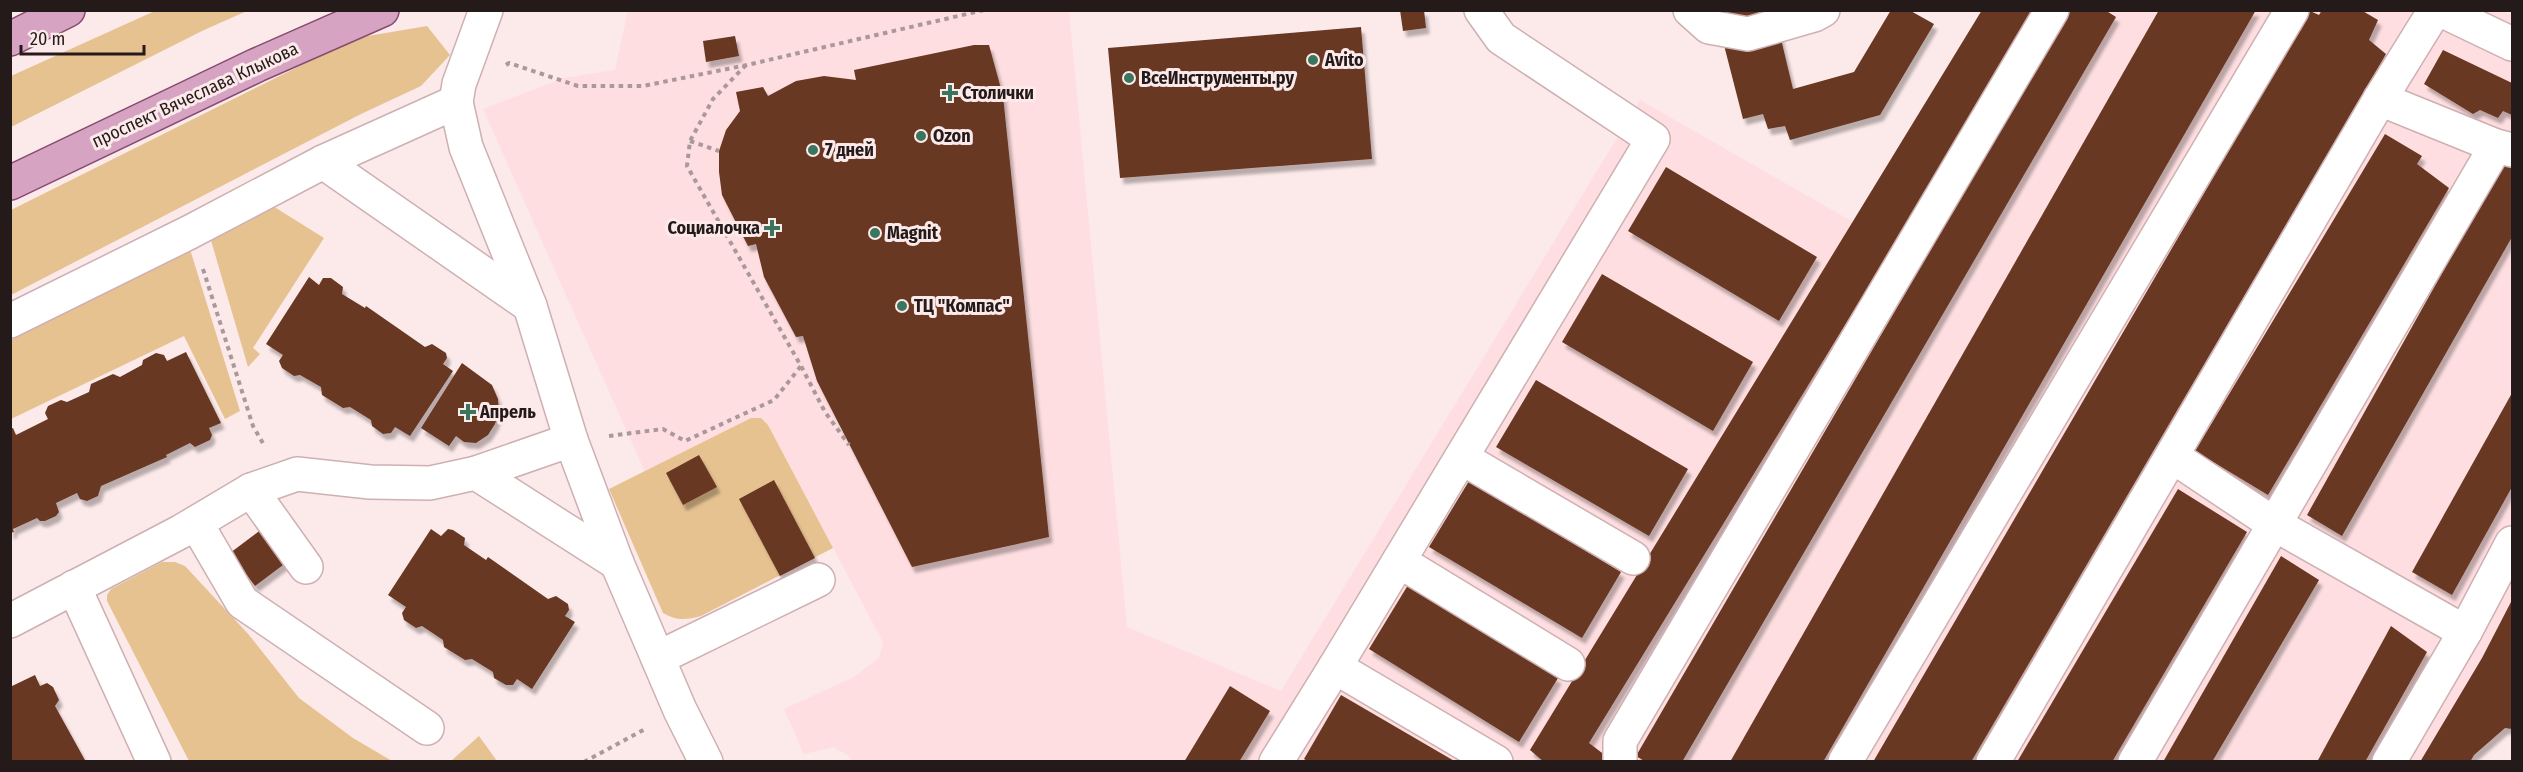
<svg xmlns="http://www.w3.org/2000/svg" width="2523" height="772" viewBox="0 0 2523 772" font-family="'Fira Sans Condensed',sans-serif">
	<defs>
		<filter id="shadow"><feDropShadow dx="3.5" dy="6" stdDeviation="1.5" flood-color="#0004"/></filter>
	</defs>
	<rect width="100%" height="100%" fill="#fce9ea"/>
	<!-- built -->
	<path fill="#fedee0" d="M 628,11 L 1069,11 L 1127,627 L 1281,691 L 1640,100 L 1853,222 L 1982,11 L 2502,11 L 2512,15 L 2512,729 L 2504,728 L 2474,755 L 2470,762 L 852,762 L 849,756 L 834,747 L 804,754 L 784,709 L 854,677 L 879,658 L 883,642 L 768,425 L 750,418 L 645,472 L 483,109 L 564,78 L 615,70 Z"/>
	<!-- green -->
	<g fill="#e6c291">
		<path d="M 157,10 L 247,11 L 204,30 L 11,127 L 11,76 Z"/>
		<path d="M 427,26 L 450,55 L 421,86 L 361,114 L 11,295 L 11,210 L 356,38 Z"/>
		<path d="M 268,203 L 324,238 L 253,348 L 260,354 L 248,367 L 210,237 Z"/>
		<path d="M 189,246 L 240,411 L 225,419 L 184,336 L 11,419 L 11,340 Z"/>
		<path d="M 751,418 L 761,418 L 768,425 L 833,548 L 701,616 C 686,620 677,621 663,613 L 609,489 Z"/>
		<path d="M 175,562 L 185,566 L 249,635 L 299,698 L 353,738 L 392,761 L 189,761 L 107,601 L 107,595 L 111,589 L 162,562 Z"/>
		<path d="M 479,736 L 497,761 L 451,761 Z"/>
	</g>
	<!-- building -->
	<g fill="#673721" filter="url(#shadow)">
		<path d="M 1400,10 L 1424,10 L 1426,28 L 1403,31 Z"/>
		<path d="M 1715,10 L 1774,10 L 1793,89 L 1854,72 L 1891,10 L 1909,10 L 1934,24 L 1880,115 L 1790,140 L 1785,126 L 1768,129 L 1763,114 L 1743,119 Z"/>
		<path d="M 1982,10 L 2038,10 L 1589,743 L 1606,756 L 1602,762 L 1544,762 L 1530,750 Z"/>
		<path d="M 2070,10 L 2105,10 L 2116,17 L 1682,762 L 1646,762 L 1636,756 Z"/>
		<path d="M 2159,10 L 2256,10 L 1823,762 L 1730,762 Z"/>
		<path d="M 2322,10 L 2361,10 L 2378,20 L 2369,40 L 2386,54 L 1971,762 L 1873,762 L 2310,11 L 2319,15 Z"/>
		<path d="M 1361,27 L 1372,159 L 1120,178 L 1108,48 Z"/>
		<path d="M 735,36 L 739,56 L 706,62 L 703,41 Z"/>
		<path d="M 974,45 L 989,45 L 1003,96 L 1049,537 L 912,567 L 817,381 L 803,336 L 796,337 L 764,277 L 756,244 L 748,246 L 722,195 L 719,172 L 719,151 L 726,130 L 740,111 L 736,92 L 763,87 L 768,96 L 796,81 L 824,76 L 856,80 L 854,70 Z"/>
		<path d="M 2443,50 L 2512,83 L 2512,115 L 2503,111 L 2498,118 L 2480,110 L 2473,114 L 2424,84 Z"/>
		<path d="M 2385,134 L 2422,156 L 2417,164 L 2449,188 L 2268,495 L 2195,451 Z"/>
		<path d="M 2504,162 L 2512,166 L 2512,237 L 2342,536 L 2307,515 Z"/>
		<path d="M 1666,167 L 1817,257 L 1779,321 L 1628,231 Z"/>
		<path d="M 1602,274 L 1753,362 L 1713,431 L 1562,342 Z"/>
		<path d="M 309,277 L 319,285 L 323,278 L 331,278 L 343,287 L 342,294 L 365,308 L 366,306 L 425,347 L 432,344 L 446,353 L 447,358 L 443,364 L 453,371 L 410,436 L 395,427 L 391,433 L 383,434 L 372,426 L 371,420 L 350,407 L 343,408 L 322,395 L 321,387 L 300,375 L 294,376 L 282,368 L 279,361 L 283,355 L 266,344 Z"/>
		<path d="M 186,352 L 221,423 L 209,428 L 212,435 L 210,440 L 195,447 L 190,443 L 166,455 L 167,457 L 101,486 L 98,496 L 87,501 L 80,499 L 77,493 L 56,503 L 59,512 L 56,516 L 45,521 L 40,521 L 37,518 L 13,529 L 14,532 L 10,533 L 10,429 L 13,428 L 16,435 L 48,419 L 45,413 L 48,406 L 61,400 L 67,402 L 89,392 L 91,384 L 113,374 L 120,377 L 142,365 L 143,360 L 156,353 L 164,355 L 167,361 Z"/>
		<path d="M 462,363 L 492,385 L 498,399 L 499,412 L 495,424 L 488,435 L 476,443 L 464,442 L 456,436 L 449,446 L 421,428 Z"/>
		<path d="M 1536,380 L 1688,469 L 1649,536 L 1496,447 Z"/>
		<path d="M 2512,393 L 2512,487 L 2452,595 L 2412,572 Z"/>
		<path d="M 699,455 L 717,487 L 683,505 L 666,473 Z"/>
		<path d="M 774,480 L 815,558 L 780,576 L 739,499 Z"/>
		<path d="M 1469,481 L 1621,572 L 1582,638 L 1429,547 Z"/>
		<path d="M 2178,489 L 2247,532 L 2112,762 L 2017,762 Z"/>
		<path d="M 262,529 L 287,562 L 255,586 L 230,553 Z"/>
		<path d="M 431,529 L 441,536 L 448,529 L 453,530 L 465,538 L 464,545 L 486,560 L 488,557 L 548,599 L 556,596 L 568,604 L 569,610 L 565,616 L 575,622 L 532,689 L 517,679 L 513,685 L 506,685 L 494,678 L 493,672 L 472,659 L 465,660 L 444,647 L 443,640 L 422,626 L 416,628 L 404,620 L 402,613 L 406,607 L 388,595 Z"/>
		<path d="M 2281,556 L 2319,580 L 2212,762 L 2163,762 Z"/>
		<path d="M 1408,585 L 1558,678 L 1519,742 L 1369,649 Z"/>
		<path d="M 2512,600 L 2512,729 L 2505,728 L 2474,755 L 2470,762 L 2420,762 L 2482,658 Z"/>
		<path d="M 2391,626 L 2427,652 L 2365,762 L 2317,762 Z"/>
		<path d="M 35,675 L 40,686 L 47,683 L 53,687 L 59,700 L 55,706 L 86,762 L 10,762 L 10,687 Z"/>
		<path d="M 1230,686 L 1270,711 L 1239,762 L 1184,762 Z"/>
		<path d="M 1341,695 L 1456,762 L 1309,762 L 1304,759 Z"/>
	</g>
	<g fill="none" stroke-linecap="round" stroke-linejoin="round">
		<!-- minor casing -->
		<g stroke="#ceb0b2" stroke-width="36">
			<g id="minor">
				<path d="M 486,10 L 459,84 L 456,102 L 466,147 L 530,306 L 571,440 L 617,563 L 680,710 L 706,762"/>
				<path d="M 1690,10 L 1709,27 L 1748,34 L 1814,15 L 1823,10"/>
				<path d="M 2441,10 L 2512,44"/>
				<path d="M 2380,99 L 2496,146 L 2512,150"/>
				<path d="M 323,162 L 530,306"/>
				<path d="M 10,321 L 190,232 L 323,162 L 456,102"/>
				<path d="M 2172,456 L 2274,524 L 2465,632"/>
				<path d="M 1462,458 L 1633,558"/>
				<path d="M 476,473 L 617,563"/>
				<path d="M 251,490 L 306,567"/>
				<path d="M 196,523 L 242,602 L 427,728"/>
				<path d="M 1399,561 L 1568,664"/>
				<path d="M 74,587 L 154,762"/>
				<path d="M 10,621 L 182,531 L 251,490 L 297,474 L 370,482 L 430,483 L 476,473 L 571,440"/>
				<path d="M 658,658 L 818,580"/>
				<path d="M 1335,667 L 1496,762"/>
				<path d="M 1276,762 L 1335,667 L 1653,139 L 1501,38 L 1481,10"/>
				<path d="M 1620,762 L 1620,741 L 2052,10"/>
				<path d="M 1845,762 L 2292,10"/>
				<path d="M 1993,762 L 2380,99 L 2435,10"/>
				<path d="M 2135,762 L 2496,146"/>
				<path d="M 2389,762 L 2465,632 L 2512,543"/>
			</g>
		</g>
		<!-- major casing -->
		<g stroke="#864b6e" stroke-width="36">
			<g id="major">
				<path d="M 10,39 L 68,10"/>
				<path d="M 10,183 L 257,65 L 382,10"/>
			</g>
		</g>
		<!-- path -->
		<g stroke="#a9999a" stroke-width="4" stroke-dasharray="4.5 4.5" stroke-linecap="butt">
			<path d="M 506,65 L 509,63 L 578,86 L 643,86 L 747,65 L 984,10"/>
			<path d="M 746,65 L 713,99 L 690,141 L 687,166 L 801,366 L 825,412 L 849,445"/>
			<path d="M 690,141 L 719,151"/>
			<path d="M 203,269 L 253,426 L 264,445"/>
			<path d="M 609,436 L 663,429 L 685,441 L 774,400 L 801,366"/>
			<path d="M 584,762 L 647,728"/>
		</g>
		<!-- minor -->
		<use href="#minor" stroke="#fff" stroke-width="33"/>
		<!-- major -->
		<use href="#major" stroke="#d6a3c3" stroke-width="33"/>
	</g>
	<!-- markers -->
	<g fill="#3a755e" stroke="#fce9ea" stroke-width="2">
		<circle cx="1313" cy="60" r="6"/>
		<circle cx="1129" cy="78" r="6"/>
		<path d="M947 84h6v6h6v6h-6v6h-6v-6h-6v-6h6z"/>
		<circle cx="921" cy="136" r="6"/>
		<circle cx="813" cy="150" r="6"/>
		<path d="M769 219h6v6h6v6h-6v6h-6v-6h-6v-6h6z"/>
		<circle cx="875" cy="233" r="6"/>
		<circle cx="902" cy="306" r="6"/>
		<path d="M465 403h6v6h6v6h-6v6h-6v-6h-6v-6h6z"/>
	</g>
	<g text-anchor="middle" stroke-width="6" stroke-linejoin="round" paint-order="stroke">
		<!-- poi labels -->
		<g font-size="18" font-weight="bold" fill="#251a1a" stroke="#fce9ea" text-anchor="start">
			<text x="1325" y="66">Avito</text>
			<text x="1141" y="84">ВсеИнструменты.ру</text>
			<text x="962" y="99">Столички</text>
			<text x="933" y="142">Ozon</text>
			<text x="825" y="156">7 дней</text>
			<text x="760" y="234" text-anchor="end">Социалочка</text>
			<text x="887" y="239">Magnit</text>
			<text x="914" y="312">ТЦ "Компас"</text>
			<text x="480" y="418">Апрель</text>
		</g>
		<!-- street labels -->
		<g font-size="18" fill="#251a1a" stroke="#fce9ea">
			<text transform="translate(195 95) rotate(-25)" y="6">проспект Вячеслава Клыкова</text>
		</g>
	</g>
	<!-- border -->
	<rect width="2523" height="772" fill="none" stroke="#251a1a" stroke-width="24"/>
	<!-- scale -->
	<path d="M21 45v9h123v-9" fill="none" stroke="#251a1a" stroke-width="3"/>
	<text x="30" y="45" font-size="18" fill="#251a1a" stroke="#fce9ea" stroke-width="4.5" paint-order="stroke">20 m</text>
</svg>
